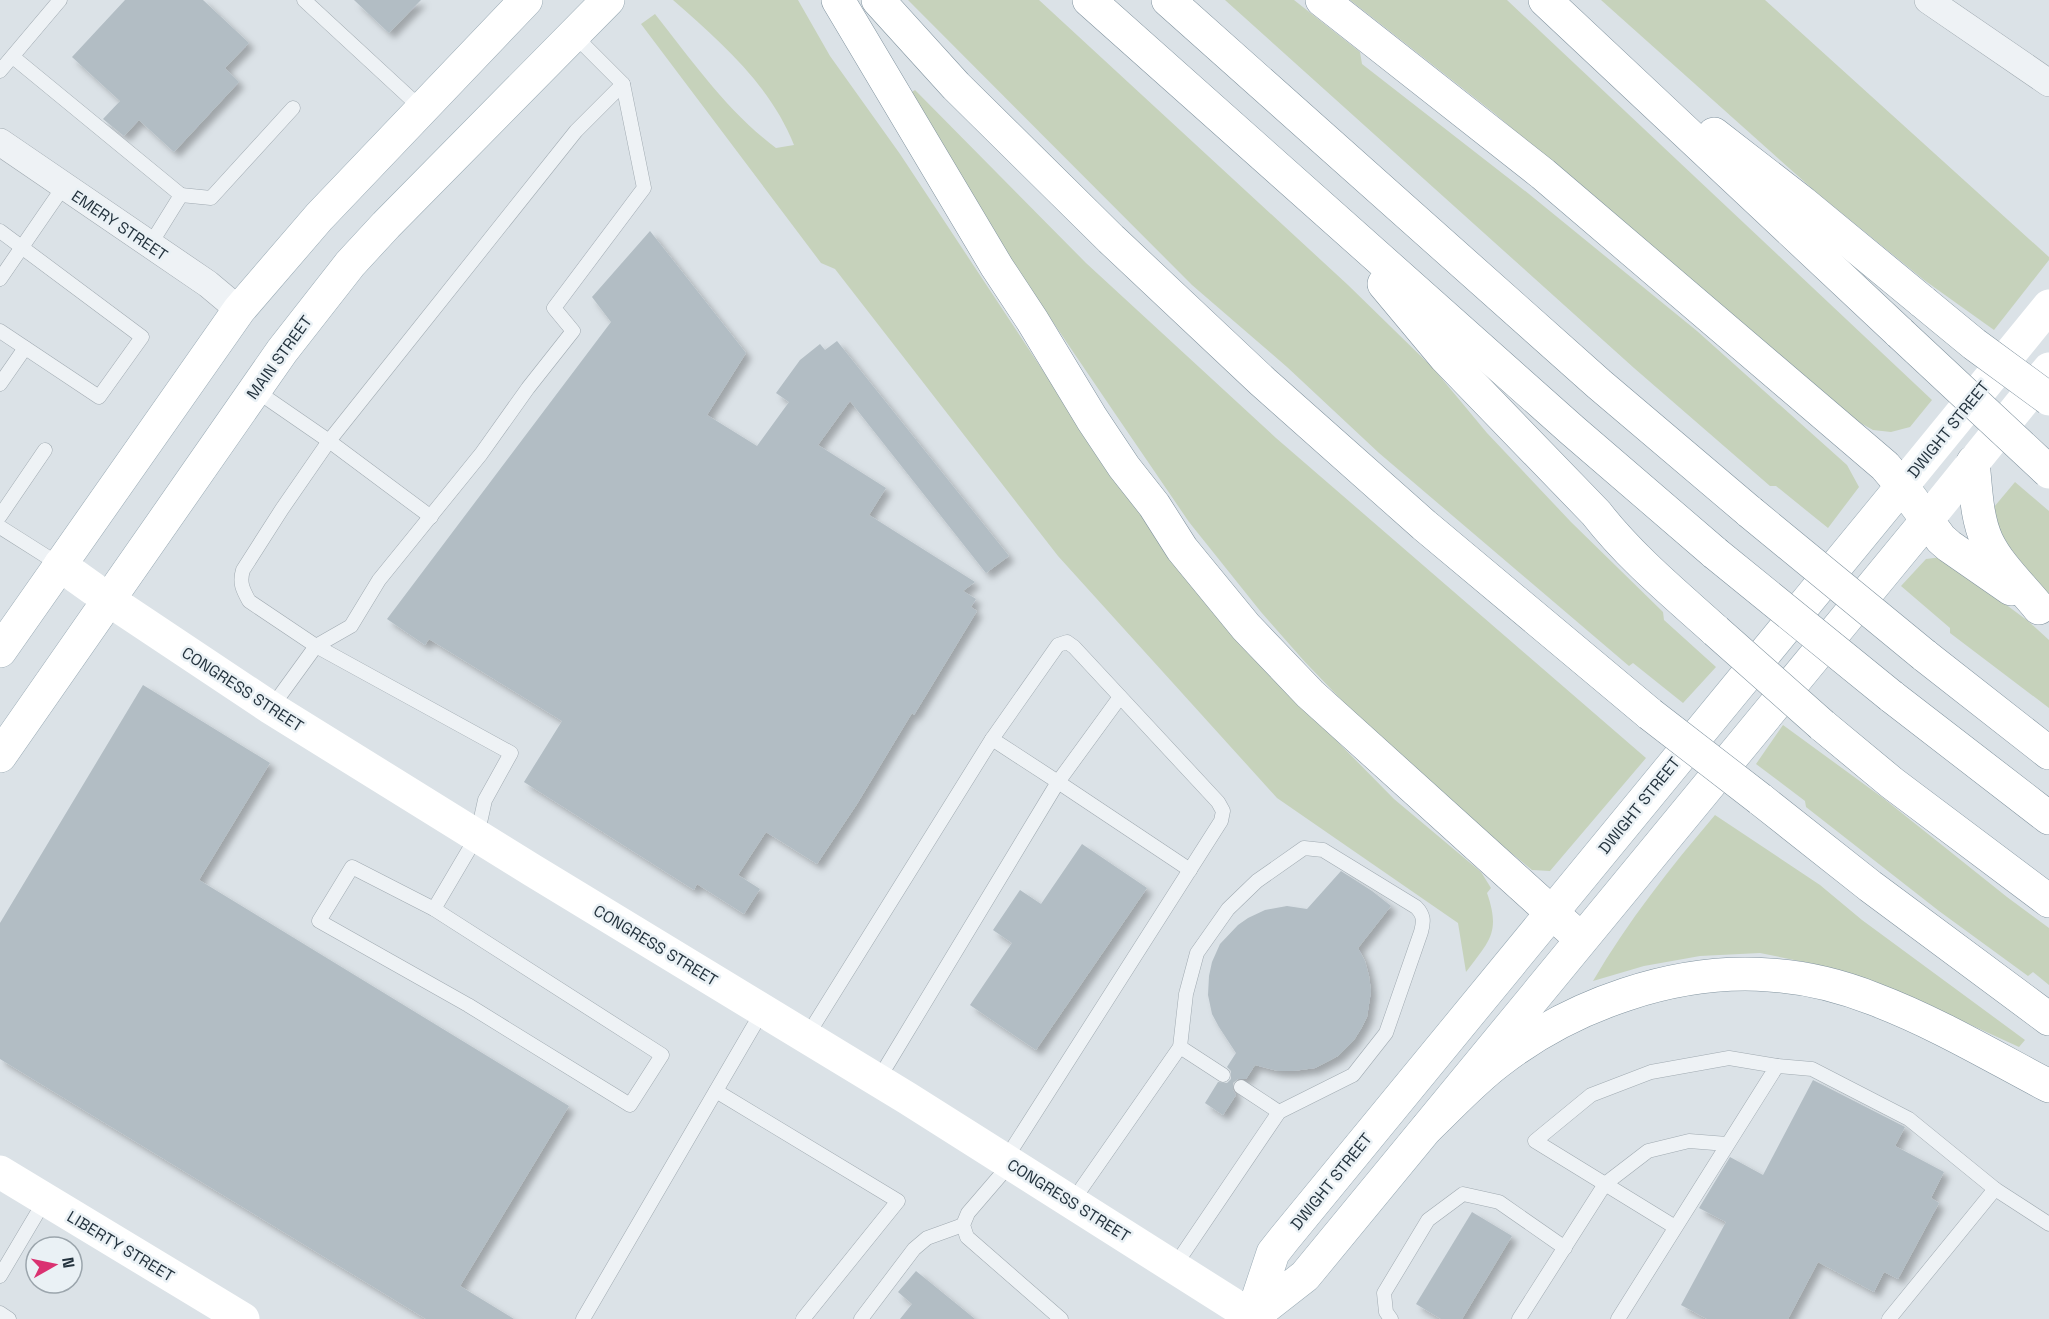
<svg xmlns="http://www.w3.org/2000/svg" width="2049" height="1319" viewBox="0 0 2049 1319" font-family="'Space Grotesk',sans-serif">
	<defs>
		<filter id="shadow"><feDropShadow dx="5.5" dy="5.5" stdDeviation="3" flood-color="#0004"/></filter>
	</defs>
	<rect width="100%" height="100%" fill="#dbe2e7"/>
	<!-- green -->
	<g fill="#c6d2bb">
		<path d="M 673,0 L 798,0 L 830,56 L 900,154 L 1092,445 L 1260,663 L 1394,799 L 1481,872 L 1491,888 L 1487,893 C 1501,933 1489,941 1466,972 L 1458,923 L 1277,798 L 1058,556 L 835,269 L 821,263 L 641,24 L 655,14 C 693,62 727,111 776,148 L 794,145 C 771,86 720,41 673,0 Z"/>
		<path d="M 908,0 L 1039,0 L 1348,285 L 1433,368 L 1487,433 L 1571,522 L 1663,612 L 1664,620 L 1716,667 L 1683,703 L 1633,663 L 1629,666 L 1379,453 L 1287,367 L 1192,285 Z"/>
		<path d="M 1225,0 L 1294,0 L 1360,52 L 1362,64 L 1529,194 L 1697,331 L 1847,465 L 1859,487 L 1828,528 L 1776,486 L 1770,486 L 1634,368 Z"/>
		<path d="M 1350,0 L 1507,0 L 1932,400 L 1910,427 L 1891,432 L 1873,430 L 1855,420 L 1494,113 Z"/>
		<path d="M 1601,0 L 1765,0 L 2049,257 L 2049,260 L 1994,330 L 1924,280 L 1817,193 Z"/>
		<path d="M 915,90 L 1086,263 L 1276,438 L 1646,758 L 1550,871 L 1532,870 L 1477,825 L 1356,715 L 1305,662 L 1261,612 L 1189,522 L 1116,415 L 1023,278 L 907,95 Z"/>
		<path d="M 2015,482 L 2049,511 L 2049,597 L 1997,534 L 1994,507 Z"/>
		<path d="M 1942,557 L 2028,621 L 2049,640 L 2049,708 L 1950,633 L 1950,628 L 1901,586 L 1926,559 Z"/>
		<path d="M 1783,725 L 1883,798 L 2007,897 L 2049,928 L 2049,985 L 2033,972 L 2028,976 L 1939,911 L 1806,807 L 1805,801 L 1756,764 Z"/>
		<path d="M 1715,815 L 1820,885 L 1862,920 L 2025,1040 L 2019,1047 L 1958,1019 L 1819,965 L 1760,953 L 1700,956 L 1644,966 L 1593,981 C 1628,921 1670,868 1715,815 Z"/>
	</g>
	<!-- building -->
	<g fill="#b2bdc4" filter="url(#shadow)">
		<path d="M 125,0 L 203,0 L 249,43 L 225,68 L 239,82 L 174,152 L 139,120 L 124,136 L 103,119 L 120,101 L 72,57 Z"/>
		<path d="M 354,0 L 421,0 L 389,33 Z"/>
		<path d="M 650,231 L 746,353 L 707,415 L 757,446 L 789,402 L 776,393 L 800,360 L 820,344 L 825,350 L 837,341 L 1009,556 L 986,573 L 850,401 L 818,445 L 886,488 L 869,515 L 975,582 L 963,591 L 976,599 L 971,607 L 977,611 L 914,715 L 912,713 L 857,804 L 817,864 L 766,832 L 738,875 L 760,889 L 744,914 L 697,884 L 694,890 L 524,782 L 562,721 L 429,639 L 425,645 L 387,619 L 611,322 L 592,297 Z"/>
		<path d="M 143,685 L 270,763 L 199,880 L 569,1106 L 460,1286 L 514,1319 L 426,1319 L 0,1059 L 0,923 Z"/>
		<path d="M 1082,844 L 1147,888 L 1036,1050 L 970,1005 L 1012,943 L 993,930 L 1020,890 L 1041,904 Z"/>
		<path d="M 1341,871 L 1372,891 L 1391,906 L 1358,948 L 1365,961 L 1369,976 L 1371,991 L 1367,1017 L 1362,1027 L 1354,1040 L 1338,1056 L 1315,1068 L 1293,1071 L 1278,1071 L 1255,1065 L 1246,1079 L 1238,1079 L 1233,1083 L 1233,1090 L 1236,1095 L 1223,1115 L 1205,1103 L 1218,1082 L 1227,1083 L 1231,1079 L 1231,1071 L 1227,1067 L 1236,1053 L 1219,1027 L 1212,1014 L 1208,995 L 1209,976 L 1212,962 L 1220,944 L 1238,925 L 1248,918 L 1265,910 L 1287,906 L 1307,909 Z"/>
		<path d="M 1813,1080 L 1905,1127 L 1895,1146 L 1944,1172 L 1931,1198 L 1939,1203 L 1898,1279 L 1884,1272 L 1874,1292 L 1818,1262 L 1788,1319 L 1707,1319 L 1681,1305 L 1726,1222 L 1699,1208 L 1730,1157 L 1763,1175 Z"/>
		<path d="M 1472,1212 L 1512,1236 L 1462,1319 L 1441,1319 L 1416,1304 Z"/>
		<path d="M 916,1271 L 975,1319 L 900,1319 L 912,1304 L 898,1292 Z"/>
	</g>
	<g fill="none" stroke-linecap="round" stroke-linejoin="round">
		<!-- service casing -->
		<g stroke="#a0aab1" stroke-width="15">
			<g id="service">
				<path d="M 304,0 L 422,109"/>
				<path d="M 13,57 L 181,195"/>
				<path d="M 0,71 L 60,0"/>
				<path d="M 0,231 L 142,337 L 99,397 L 0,331"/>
				<path d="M 150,245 L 181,195 L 211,198 L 293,108"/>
				<path d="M 0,279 L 64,186"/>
				<path d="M 0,384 L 25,348"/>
				<path d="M 255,390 L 329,441 L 431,517"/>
				<path d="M 0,516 L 45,450"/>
				<path d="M 0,527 L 60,565"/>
				<path d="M 1120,697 L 1058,782 L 1190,870"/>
				<path d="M 271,708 L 316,646 L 351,626 L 379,580 L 481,454 L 528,388 L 573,331 L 554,308 L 644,188 L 623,84 L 574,35"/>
				<path d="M 992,739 L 1058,645 L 1067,642 L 1074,647 L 1218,802 L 1223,811 L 1221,821 L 1005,1160"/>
				<path d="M 352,867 L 434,909 L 662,1055 L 630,1105 L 468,1005 L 319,921 Z"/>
				<path d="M 434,909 L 477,836 L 485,800 L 511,753 L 316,646 L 249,601 C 243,590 239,583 243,570 L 282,509 L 329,441 L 576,131 L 623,84"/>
				<path d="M 807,1036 L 992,739 L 1058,782 L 878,1080"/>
				<path d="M 1180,1047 L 1223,1075"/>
				<path d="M 1777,1066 L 1812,1069 L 1909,1119 L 1995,1189"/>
				<path d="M 1241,1087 L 1279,1112"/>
				<path d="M 716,1091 L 898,1201 L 803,1319"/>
				<path d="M 1011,1163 L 968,1213 L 963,1225 L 967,1237 L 1061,1319"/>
				<path d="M 1072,1202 L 1180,1047 L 1186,994 L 1197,953 L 1228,909 L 1257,881 L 1304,848 L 1323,850 L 1416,907 C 1424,915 1424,921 1421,932 L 1386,1033 L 1353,1075 L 1279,1112 L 1174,1267"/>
				<path d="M 0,1276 L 45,1200"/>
				<path d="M 0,1313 L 9,1319"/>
				<path d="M 583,1319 L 763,1010"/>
				<path d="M 861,1319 L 914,1249 L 927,1238 L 963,1225"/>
				<path d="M 1391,1319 L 1386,1312 L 1384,1293 L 1428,1220 L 1463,1194 L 1499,1202 L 1565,1248"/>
				<path d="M 1519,1319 L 1605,1184 L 1648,1151 L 1689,1141 L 1727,1144"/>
				<path d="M 1618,1319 L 1777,1066 L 1729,1058 L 1651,1072 L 1591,1095 L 1535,1141 L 1675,1227"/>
				<path d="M 1889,1319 L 1995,1189 L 2049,1224"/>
			</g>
		</g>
		<!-- minor casing -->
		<g stroke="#a0aab1" stroke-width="28">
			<g id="minor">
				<path d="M 1928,0 L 2049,83"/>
				<path d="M 0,142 L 208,284 L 239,310"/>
			</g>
		</g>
		<!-- primary casing -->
		<g stroke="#99aab4" stroke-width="34">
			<g id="primary">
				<path d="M 0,651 L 239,310 L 319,217 L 526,0"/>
				<path d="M 0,756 L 282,351 L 350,264 L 386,225 L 608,0"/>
				<path d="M 1250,1319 L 1305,1276 L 1927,520 L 1902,486 L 1284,1239 L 1273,1253 L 1252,1316"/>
			</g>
		</g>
		<!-- motorway casing -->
		<g stroke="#81939f" stroke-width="34">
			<g id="motorway">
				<path d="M 838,0 L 997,267 L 1032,320 L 1092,419 L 1124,467 L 1154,505 L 1182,549 L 1246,627 L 1310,694 L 1581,939"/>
				<path d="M 878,0 L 956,86 L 1111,239 L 1263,382 L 1424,525 L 1650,714"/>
				<path d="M 1089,0 L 1572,430 L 1715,553"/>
				<path d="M 1168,0 L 1599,384 L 1750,512"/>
				<path d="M 1322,0 L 1543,174 L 1885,466 L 1902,486"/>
				<path d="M 1545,0 L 1900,333"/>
				<path d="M 1714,134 L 1803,203 L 1923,302"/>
				<path d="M 1384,284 L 1445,357 L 1596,513 C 1631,558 1675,594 1716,631"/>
				<path d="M 1973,462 C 1976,488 1976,517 1987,541 C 1999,566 2022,587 2039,608"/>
				<path d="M 1927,520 L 1941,539 L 1949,546 L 2011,589"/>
				<path d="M 1924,655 L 2049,753"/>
				<path d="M 1891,696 L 2049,818"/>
				<path d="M 1822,725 L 1892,783 L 2049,901"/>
				<path d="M 1760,799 L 1870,886 L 2049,1019"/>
				<path d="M 1428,1127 C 1451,1105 1473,1081 1498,1062 C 1571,1005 1675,968 1769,975 C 1805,977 1841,986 1874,999 C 1935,1022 1992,1056 2049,1086"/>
			</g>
		</g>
		<!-- service -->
		<use href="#service" stroke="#eef2f5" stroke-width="14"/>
		<!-- minor -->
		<use href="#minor" stroke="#eef2f5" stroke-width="27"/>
		<!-- secondary -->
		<g stroke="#fff" stroke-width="33">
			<path d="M 1902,486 L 2049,306"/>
			<path d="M 1927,520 L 2049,369"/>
			<path d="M 60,565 L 109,600 L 271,708 L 532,870 L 907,1098 L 1256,1319"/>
			<path d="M 0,1172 L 243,1319"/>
		</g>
		<!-- primary -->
		<use href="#primary" stroke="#fff" stroke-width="33"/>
		<!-- motorway -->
		<use href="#motorway" stroke="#fff" stroke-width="33"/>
		<!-- motorway-bridge casing -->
		<g stroke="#81939f" stroke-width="34" stroke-linecap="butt">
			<g id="motorway-bridge">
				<path d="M 1923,302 L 1974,344 L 2049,399"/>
				<path d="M 1900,333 L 2049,472"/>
				<path d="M 1750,512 L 1924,655"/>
				<path d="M 1715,553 L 1891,696"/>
				<path d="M 1716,631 L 1822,725"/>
				<path d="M 1650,714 L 1760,799"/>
			</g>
		</g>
		<!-- motorway-bridge -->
		<use href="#motorway-bridge" stroke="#fff" stroke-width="33"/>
	</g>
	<g text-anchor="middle" stroke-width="5" stroke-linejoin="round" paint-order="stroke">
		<!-- street labels -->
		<g font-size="16" fill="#24333e" stroke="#eaf1f5">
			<text transform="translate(120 225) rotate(34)" y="6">EMERY STREET</text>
			<text transform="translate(279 357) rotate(-54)" y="6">MAIN STREET</text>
			<text transform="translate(1948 429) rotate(-51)" y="6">DWIGHT STREET</text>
			<text transform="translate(243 689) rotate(33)" y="6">CONGRESS STREET</text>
			<text transform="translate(1639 805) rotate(-51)" y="6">DWIGHT STREET</text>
			<text transform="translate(656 945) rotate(31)" y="6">CONGRESS STREET</text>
			<text transform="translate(1331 1181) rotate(-51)" y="6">DWIGHT STREET</text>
			<text transform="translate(1069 1200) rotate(32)" y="6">CONGRESS STREET</text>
			<text transform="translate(121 1246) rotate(31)" y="6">LIBERTY STREET</text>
		</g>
	</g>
	<!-- north arrow -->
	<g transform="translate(54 1265) rotate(81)"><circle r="28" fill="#eaf1f5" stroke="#9ba5ac" stroke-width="1.5"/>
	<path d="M0-4.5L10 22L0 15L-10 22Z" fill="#da3271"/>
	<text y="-9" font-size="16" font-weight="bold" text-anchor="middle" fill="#24333e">N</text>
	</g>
</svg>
